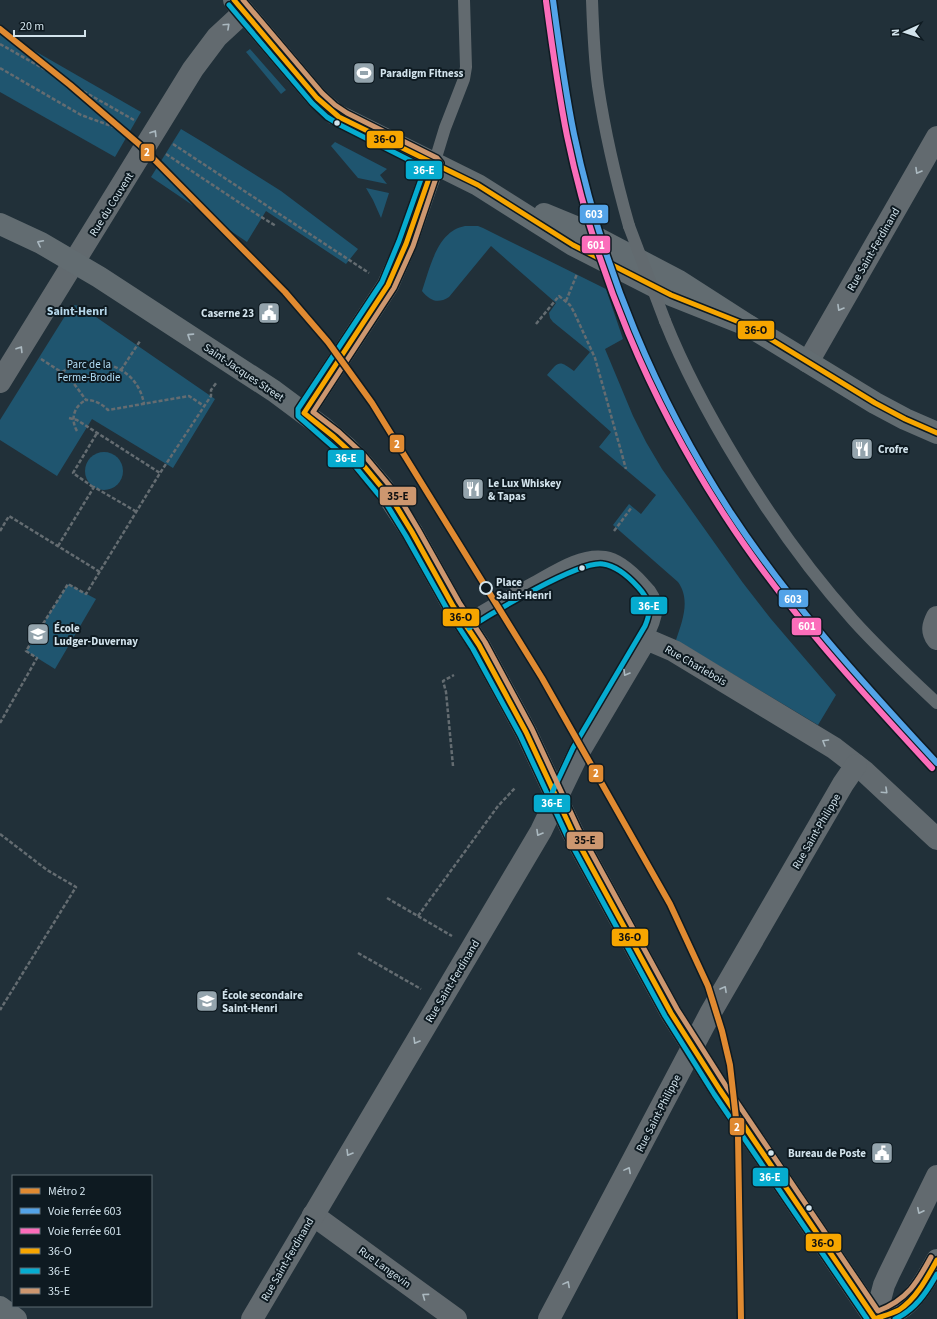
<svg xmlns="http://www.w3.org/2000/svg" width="937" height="1319" viewBox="0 0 937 1319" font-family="'Source Sans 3',sans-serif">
	<rect width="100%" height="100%" fill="#213039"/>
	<!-- green -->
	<g fill="#1f556f">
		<path d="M 0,31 L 141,112 L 115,157 L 0,92 Z"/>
		<path d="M 250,49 L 286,90 L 281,94 L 246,52 Z"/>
		<path d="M 181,129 L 206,144 L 281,191 L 358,249 L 346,264 L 266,211 L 247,242 L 151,177 Z"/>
		<path d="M 335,142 L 387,169 L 380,175 L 387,184 L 358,178 L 331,146 Z"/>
		<path d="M 366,188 L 389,193 L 381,218 L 373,200 Z"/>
		<path d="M 465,226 L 478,226 L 483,228 L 606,289 L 623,339 L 605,349 L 633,416 L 646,442 L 662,469 L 743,583 L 771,619 L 836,695 L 818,725 L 676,640 C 682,622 691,600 678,582 L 613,525 L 629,504 L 641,514 L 656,495 L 599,447 L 611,432 L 547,375 C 559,361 559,360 574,371 L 590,352 L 553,322 L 550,318 L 549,313 L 556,303 L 491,246 L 449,297 C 438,304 430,301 422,291 C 430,268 437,231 465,226 Z"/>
		<path d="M 74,305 L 80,306 L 215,399 L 173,468 L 92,419 L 57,476 L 0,440 L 0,420 L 70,308 Z"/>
		<circle cx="104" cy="471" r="19"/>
		<path d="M 68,584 L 96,599 L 55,669 L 26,651 Z"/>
	</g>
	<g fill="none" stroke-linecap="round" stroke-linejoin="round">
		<!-- path -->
		<g stroke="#646c71" stroke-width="2.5" stroke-dasharray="4 2" stroke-linecap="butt">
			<path d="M 0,44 L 134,120"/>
			<path d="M 0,68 L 81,115 L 128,132"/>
			<path d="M 173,144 L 369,273"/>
			<path d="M 166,154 L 258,215 L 276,226"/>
			<path d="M 566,301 L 577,274"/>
			<path d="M 536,324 L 559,296 L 570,305 L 574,312 L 595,358 L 626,469"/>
			<path d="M 41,359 L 69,377 L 86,400 C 95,400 102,404 108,410 L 189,396 L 204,406"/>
			<path d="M 121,370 L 140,341"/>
			<path d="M 62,372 C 93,353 137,364 144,404"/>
			<path d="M 69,418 L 77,420 L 160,473"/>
			<path d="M 77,431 C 70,419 74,406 86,400"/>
			<path d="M 93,487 L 73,473 L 97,433"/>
			<path d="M 0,531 L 9,516 L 100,572"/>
			<path d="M 614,531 L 632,507"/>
			<path d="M 58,546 L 94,487 L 137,512"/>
			<path d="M 0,723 L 37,658 L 26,651 L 68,584 L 86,594 L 160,473 L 211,396 L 211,390 L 217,382"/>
			<path d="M 453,766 L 446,692 L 443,681 L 454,675"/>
			<path d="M 0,834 L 47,870 L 76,887 L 0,1010"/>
			<path d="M 387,898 L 452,936"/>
			<path d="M 418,916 L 498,806 L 515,788"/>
			<path d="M 358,953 L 421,989"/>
		</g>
		<!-- lane -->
		<g stroke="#626a6f" stroke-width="12">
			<path d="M 592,0 C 593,28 594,57 598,86 C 605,133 616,180 629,226"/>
			<path d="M 434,164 L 445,128 L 464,79 L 466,67 L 464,0"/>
			<path d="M 665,321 C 685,371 710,417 738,463 C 772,519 809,571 853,620 C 879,649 908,676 937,703"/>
			<path d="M 465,622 C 486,608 509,596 531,584 C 552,573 579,553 605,557 C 620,559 634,573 644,584 C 663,602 657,619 646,639"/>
		</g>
		<!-- street -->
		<g stroke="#626a6f" stroke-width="22">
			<path d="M 808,362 L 937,137"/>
			<path d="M 0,382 L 193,69 L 217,37 L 244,12"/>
			<path d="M 937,617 C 933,625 931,631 937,639"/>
			<path d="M 313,1215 L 456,1319"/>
			<path d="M 252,1319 L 541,831 L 579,752 L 646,639 L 674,651 L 834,748 L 865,772 L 937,839"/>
			<path d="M 549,1319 L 711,1012 L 843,784 L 856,765"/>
			<path d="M 875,1319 L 884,1285 L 889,1274 L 937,1176"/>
		</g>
		<!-- secondary -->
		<g stroke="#626c71" stroke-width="22">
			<path d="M 234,0 L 317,98 L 335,114 L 478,185 L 573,245 L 671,295 L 749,326"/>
			<path d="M 544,214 L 578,228 L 679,281 L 749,326 L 875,403 L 905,419 L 937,433"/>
			<path d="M 0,224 L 41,243 L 99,277 L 274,391 L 321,426 L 347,448 L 359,460 L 383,488 L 412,532 L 453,606 L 479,645 L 526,732 L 573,833 L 671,1013 L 720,1090 L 875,1319"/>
			<path d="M 304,413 L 388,285 L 406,244 L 434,164"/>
			<path d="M 0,1307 L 16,1319"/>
			<path d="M 875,1319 C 883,1316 894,1313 901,1308 C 915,1299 929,1275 937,1260"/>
		</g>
		<!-- lane-bridge -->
		<path stroke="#626a6f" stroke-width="12" d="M 629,226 L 665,321"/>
		<!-- bus-1 casing -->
		<g stroke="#0e1a21" stroke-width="8">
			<g id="bus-1">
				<path d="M 234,0 L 317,98 L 339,117 L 478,185 L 573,245 L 671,295 L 749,326 L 875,403 L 905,419 L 937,433"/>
				<path d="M 434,164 L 406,244 L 388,285 L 304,413 L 334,437 L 359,460 L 393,501 L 412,532 L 453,606 L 479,645 L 526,732 L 573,833 L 671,1013 L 720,1090 L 875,1319 C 883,1316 891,1314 899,1310 C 916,1299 927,1278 937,1260"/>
			</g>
		</g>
		<!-- bus-2 casing -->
		<g stroke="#0e1a21" stroke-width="8">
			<g id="bus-2">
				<path d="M 229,5 L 312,103 L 327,117 L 340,125 L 425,168 L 399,241 L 382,282 L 298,409 L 298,416 L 354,465 L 387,505 L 406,536 L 447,609 L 473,649 L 520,735 L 567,836 L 665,1016 L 714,1094 L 867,1319"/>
				<path d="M 469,628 C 492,613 580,560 603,564 C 617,566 629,577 638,587 C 650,600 652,610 645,626 L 573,748 L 551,795"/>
				<path d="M 895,1319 C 915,1310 927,1292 937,1274"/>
			</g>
		</g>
		<!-- bus-3 casing -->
		<g stroke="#0e1a21" stroke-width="8">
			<path id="bus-3" d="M 243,0 L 322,93 L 335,105 L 347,113 L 437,158 L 441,163 L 413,246 L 394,288 L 313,412 L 339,432 L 364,455 L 399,497 L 418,529 L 459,602 L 485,642 L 532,729 L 579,830 L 677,1009 L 726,1086 L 878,1311 C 907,1300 917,1283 931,1257"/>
		</g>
		<!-- bus-1 -->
		<use href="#bus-1" stroke="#f7a600" stroke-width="5"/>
		<!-- bus-2 -->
		<use href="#bus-2" stroke="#06acd0" stroke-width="5"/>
		<!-- bus-3 -->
		<use href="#bus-3" stroke="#cd976f" stroke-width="5"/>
		<!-- rail-1 casing -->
		<g stroke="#0e1a21" stroke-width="9">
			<path id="rail-1" d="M 553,0 C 559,45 565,90 574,134 C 602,268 656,398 731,513 C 790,603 864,684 937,763"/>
		</g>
		<!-- rail-2 casing -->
		<g stroke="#0e1a21" stroke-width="9">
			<path id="rail-2" d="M 546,1 C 552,46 558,91 567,136 C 595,271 650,401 725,516 C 784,607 858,688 932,768"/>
		</g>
		<!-- rail-1 -->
		<use href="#rail-1" stroke="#53a3e8" stroke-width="6"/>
		<!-- rail-2 -->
		<use href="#rail-2" stroke="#fb6dba" stroke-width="6"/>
		<!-- metro-1 casing -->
		<g stroke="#0e1a21" stroke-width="9">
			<path id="metro-1" d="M 0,29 L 70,85 L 140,145 L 285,292 L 328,342 L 372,403 L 542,678 L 670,904 L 708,986 L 722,1031 L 730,1065 L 738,1136 L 741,1319"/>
		</g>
		<!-- metro-1 -->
		<use href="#metro-1" stroke="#e08a31" stroke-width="6"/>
	</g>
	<!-- one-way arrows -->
	<defs><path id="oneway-chevron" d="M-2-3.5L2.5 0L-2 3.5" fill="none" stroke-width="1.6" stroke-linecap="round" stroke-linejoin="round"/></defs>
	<g stroke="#abb9c0">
		<use href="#oneway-chevron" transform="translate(227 26) rotate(-43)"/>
		<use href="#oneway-chevron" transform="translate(154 133) rotate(-58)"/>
		<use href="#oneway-chevron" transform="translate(918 171) rotate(120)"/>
		<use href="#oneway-chevron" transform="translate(840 308) rotate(120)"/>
		<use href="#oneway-chevron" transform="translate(20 349) rotate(-58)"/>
		<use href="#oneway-chevron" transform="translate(626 673) rotate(121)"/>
		<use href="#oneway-chevron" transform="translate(825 742) rotate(-149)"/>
		<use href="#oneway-chevron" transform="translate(885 791) rotate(43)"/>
		<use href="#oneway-chevron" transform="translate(539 833) rotate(120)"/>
		<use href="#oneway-chevron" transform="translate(724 989) rotate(-61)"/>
		<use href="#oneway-chevron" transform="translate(416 1041) rotate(121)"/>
		<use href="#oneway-chevron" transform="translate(349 1153) rotate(121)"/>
		<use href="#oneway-chevron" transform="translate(628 1170) rotate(-62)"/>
		<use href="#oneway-chevron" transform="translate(920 1211) rotate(116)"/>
		<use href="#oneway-chevron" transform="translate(567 1284) rotate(-62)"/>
		<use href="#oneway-chevron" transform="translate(425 1296) rotate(-144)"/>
	</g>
	<g stroke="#abb9c1">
		<use href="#oneway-chevron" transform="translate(40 243) rotate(-153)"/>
		<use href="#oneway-chevron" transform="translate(190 336) rotate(-147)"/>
	</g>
	<!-- icons -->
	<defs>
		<g id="stadium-square" transform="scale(1.15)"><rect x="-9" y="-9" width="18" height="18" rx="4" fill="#94a4ad" stroke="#0e1a21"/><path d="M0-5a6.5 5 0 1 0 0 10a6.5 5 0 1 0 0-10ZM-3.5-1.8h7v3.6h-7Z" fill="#fff"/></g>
		<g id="civic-square" transform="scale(1.15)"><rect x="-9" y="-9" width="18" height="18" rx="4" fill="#94a4ad" stroke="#0e1a21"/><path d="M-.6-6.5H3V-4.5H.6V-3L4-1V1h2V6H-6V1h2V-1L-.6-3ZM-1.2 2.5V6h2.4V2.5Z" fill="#fff"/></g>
		<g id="restaurant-square" transform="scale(1.15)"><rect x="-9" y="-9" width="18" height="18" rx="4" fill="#94a4ad" stroke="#0e1a21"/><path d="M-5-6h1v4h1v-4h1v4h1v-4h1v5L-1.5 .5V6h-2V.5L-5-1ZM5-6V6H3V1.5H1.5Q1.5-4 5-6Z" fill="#fff"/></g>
		<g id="school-square" transform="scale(1.15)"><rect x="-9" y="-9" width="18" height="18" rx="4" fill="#94a4ad" stroke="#0e1a21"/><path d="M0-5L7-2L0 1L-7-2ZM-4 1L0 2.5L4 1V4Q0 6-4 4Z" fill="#fff"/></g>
	</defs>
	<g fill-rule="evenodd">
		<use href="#stadium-square" x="364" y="73"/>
		<use href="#civic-square" x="269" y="313"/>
		<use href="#restaurant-square" x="862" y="449"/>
		<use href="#restaurant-square" x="473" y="489"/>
		<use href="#school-square" x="38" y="634"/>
		<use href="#school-square" x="207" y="1001"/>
		<use href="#civic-square" x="882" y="1153"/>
	</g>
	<!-- markers -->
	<g fill="#d2e3ec" stroke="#0e1a21" stroke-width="1.5">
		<circle cx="337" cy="123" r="3.5"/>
		<circle cx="582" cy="568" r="3.5"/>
		<circle cx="771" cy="1153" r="3.5"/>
		<circle cx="809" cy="1208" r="3.5"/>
	</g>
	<circle fill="#0e1a21" stroke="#d2e3ec" stroke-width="2" cx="486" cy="588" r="6"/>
	<g text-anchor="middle" stroke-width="4" stroke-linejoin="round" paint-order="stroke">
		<!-- poi labels -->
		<g font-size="11" font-weight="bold" fill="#d2e3ec" stroke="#0e1a21" text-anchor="start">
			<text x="380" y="77">Paradigm Fitness</text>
			<text x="254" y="317" text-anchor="end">Caserne 23</text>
			<text x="878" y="453">Crofre</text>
			<text x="488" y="487">Le Lux Whiskey<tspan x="488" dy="13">&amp; Tapas</tspan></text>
			<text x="54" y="632">École<tspan x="54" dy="13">Ludger-Duvernay</tspan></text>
			<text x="222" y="999">École secondaire<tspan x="222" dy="13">Saint-Henri</tspan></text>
			<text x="866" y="1157" text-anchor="end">Bureau de Poste</text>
		</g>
		<!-- street labels -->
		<g font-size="11" fill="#d2e3ec" stroke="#0e1a21">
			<text transform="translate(111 204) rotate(-58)" y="4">Rue du Couvent</text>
			<text transform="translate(873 249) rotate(-60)" y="4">Rue Saint-Ferdinand</text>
			<text transform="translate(244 372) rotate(34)" y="4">Saint-Jacques Street</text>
			<text transform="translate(696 665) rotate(30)" y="4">Rue Charlebois</text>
			<text transform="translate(816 831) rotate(-60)" y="4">Rue Saint-Philippe</text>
			<text transform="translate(452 981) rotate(-59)" y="4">Rue Saint-Ferdinand</text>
			<text transform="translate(658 1113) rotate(-63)" y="4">Rue Saint-Philippe</text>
			<text transform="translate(287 1259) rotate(-60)" y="4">Rue Saint-Ferdinand</text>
			<text transform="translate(385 1267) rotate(36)" y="4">Rue Langevin</text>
		</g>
		<!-- park labels -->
		<g font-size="11" fill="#b2def7" stroke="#0e1a21">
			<text x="89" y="368">Parc de la<tspan x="89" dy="13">Ferme-Brodie</tspan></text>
		</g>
		<!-- stop labels -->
		<g font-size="11" font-weight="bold" fill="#d2e3ec" stroke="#0e1a21" text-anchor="start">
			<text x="496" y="586">Place<tspan x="496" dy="13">Saint-Henri</tspan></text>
		</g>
		<!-- neighbourhood labels -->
		<g font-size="12" font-weight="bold" fill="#b6d7ea" stroke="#0e1a21">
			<text x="77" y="315">Saint-Henri</text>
		</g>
	</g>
	<g stroke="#0e1a21" stroke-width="1.5">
		<rect x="366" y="130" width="38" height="19" rx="4" fill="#f7a600"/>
		<rect x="140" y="143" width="15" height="19" rx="4" fill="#e08a31"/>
		<rect x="405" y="160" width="38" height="20" rx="4" fill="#06acd0"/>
		<rect x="579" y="204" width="30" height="20" rx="4" fill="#53a3e8"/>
		<rect x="581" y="235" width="30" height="19" rx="4" fill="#fb6dba"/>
		<rect x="737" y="320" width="38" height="20" rx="4" fill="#f7a600"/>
		<rect x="389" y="434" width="16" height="19" rx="4" fill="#e08a31"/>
		<rect x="327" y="449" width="38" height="19" rx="4" fill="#06acd0"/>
		<rect x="379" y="486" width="38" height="20" rx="4" fill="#cd976f"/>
		<rect x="778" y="589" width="31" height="19" rx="4" fill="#53a3e8"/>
		<rect x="630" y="596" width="38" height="19" rx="4" fill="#06acd0"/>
		<rect x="442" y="608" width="38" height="19" rx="4" fill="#f7a600"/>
		<rect x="791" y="617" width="31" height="19" rx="4" fill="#fb6dba"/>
		<rect x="588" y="764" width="16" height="19" rx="4" fill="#e08a31"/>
		<rect x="533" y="794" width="38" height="19" rx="4" fill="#06acd0"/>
		<rect x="566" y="831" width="38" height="19" rx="4" fill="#cd976f"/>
		<rect x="611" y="928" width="38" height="19" rx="4" fill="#f7a600"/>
		<rect x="729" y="1117" width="16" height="19" rx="4" fill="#e08a31"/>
		<rect x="752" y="1167" width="37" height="20" rx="4" fill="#06acd0"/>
		<rect x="805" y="1233" width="37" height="19" rx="4" fill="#f7a600"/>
	</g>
	<g font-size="11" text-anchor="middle" font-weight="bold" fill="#fff">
		<text x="147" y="156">2</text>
		<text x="424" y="174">36-E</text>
		<text x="594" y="218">603</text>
		<text x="596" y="249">601</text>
		<text x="397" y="448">2</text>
		<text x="346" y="462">36-E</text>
		<text x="793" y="603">603</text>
		<text x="649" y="610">36-E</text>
		<text x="807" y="630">601</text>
		<text x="596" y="777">2</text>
		<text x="552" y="807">36-E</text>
		<text x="737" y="1131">2</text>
		<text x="770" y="1181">36-E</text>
	</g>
	<g font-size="11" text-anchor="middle" font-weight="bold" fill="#111">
		<text x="385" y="143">36-O</text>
		<text x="756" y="334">36-O</text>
		<text x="398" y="500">35-E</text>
		<text x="461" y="621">36-O</text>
		<text x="585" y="844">35-E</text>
		<text x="630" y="941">36-O</text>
		<text x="823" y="1247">36-O</text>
	</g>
	<!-- legend -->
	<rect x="12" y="1175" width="140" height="132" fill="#0e1a21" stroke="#5c6a72"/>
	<rect x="20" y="1188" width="20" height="6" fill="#e08a31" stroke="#5c6a72"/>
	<text x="48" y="1195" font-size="12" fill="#d2e3ec">Métro 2</text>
	<rect x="20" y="1208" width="20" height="6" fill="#53a3e8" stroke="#5c6a72"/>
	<text x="48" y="1215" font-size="12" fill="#d2e3ec">Voie ferrée 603</text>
	<rect x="20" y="1228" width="20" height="6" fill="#fb6dba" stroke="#5c6a72"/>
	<text x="48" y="1235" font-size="12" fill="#d2e3ec">Voie ferrée 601</text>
	<rect x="20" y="1248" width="20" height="6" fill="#f7a600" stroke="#5c6a72"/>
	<text x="48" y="1255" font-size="12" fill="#d2e3ec">36-O</text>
	<rect x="20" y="1268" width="20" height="6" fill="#06acd0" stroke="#5c6a72"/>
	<text x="48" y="1275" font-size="12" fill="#d2e3ec">36-E</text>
	<rect x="20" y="1288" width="20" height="6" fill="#cd976f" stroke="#5c6a72"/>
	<text x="48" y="1295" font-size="12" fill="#d2e3ec">35-E</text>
	<!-- north arrow -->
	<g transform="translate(905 32) rotate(267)" stroke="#0e1a21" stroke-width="3" paint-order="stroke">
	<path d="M0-3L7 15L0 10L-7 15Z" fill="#d2e3ec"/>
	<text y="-6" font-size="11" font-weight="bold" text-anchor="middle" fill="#d2e3ec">N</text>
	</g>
	<!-- scale -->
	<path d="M14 30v6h71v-6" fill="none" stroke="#d2e3ec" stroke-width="2"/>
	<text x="20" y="30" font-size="12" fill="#d2e3ec" stroke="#0e1a21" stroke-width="3" paint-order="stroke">20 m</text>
</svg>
